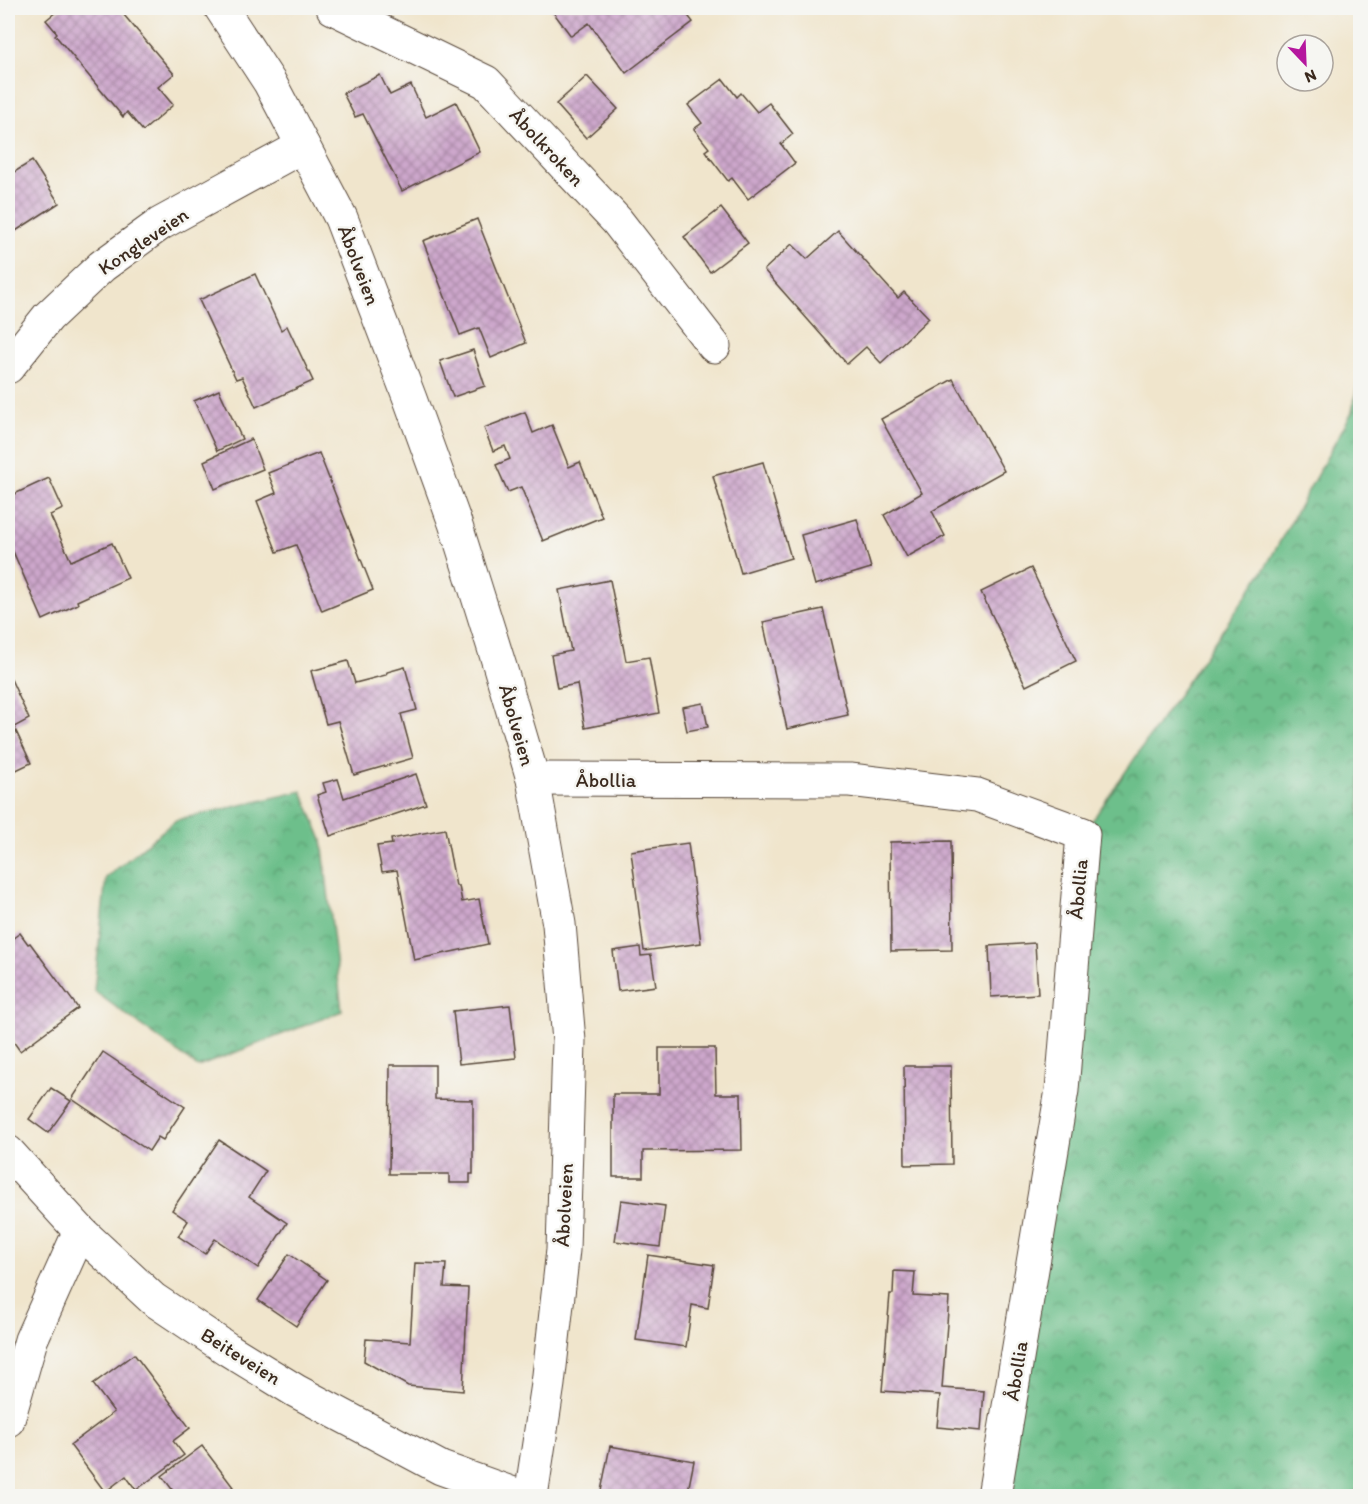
<svg xmlns="http://www.w3.org/2000/svg" width="1368" height="1504" viewBox="0 0 1368 1504" font-family="Itim,sans-serif">
	<defs>
		<pattern id="forest-crowns" width="20" height="18" patternUnits="userSpaceOnUse" patternTransform="scale(1.5)"><rect width="20" height="18" fill="#6dbf8b"/><path d="M2 6a3 3 0 1 1 6 0M12 15a3 3 0 1 1 6 0" fill="none" stroke="#5b9b71"/></pattern>
		<pattern id="building-cross-hatch" width="8" height="8" patternUnits="userSpaceOnUse" patternTransform="scale(1.5)"><rect width="8" height="8" fill="#cda7cc"/><path d="M0 0l8 8M0 8l8-8" fill="none" stroke="#a888a5"/></pattern>
	</defs>
	<rect width="100%" height="100%" fill="#f6f6f2"/>
	<filter id="ink" filterUnits="userSpaceOnUse"><feTurbulence type="fractalNoise" baseFrequency=".0167" numOctaves="2"/><feDisplacementMap in="SourceGraphic" scale="12" xChannelSelector="R" yChannelSelector="G"/><feConvolveMatrix kernelMatrix="1 2 1 2 8 2 1 2 1" color-interpolation-filters="sRGB"/></filter>
	<filter id="wash" filterUnits="userSpaceOnUse"><feTurbulence type="fractalNoise" baseFrequency=".008" numOctaves="4" result="noise"/><feDisplacementMap in="SourceGraphic" scale="24" xChannelSelector="R" yChannelSelector="G"/><feGaussianBlur stdDeviation="1.35" result="paint"/><feColorMatrix in="noise" values="0 0 0 0 0 0 0 0 0 0 0 0 0 0 0 0 0 1.4 0 .05"/><feComposite in="paint" operator="in"/></filter>
	<g filter="url(#wash)">
		<rect width="100%" height="100%" fill="#f0e5cc"/>
		<!-- forest -->
		<g fill="url(#forest-crowns)" stroke="#547454" stroke-width="1.5">
			<path d="M 1360,373 L 1360,1496 L 994,1496 L 1083,834 L 1265,568 L 1352,412 Z"/>
			<path d="M 302,791 L 322,840 L 342,1011 L 198,1067 L 94,991 L 106,878 L 176,820 Z"/>
		</g>
		<g id="blocks">
			<!-- building -->
			<g fill="url(#building-cross-hatch)">
				<path d="M 61,8 L 118,8 L 174,74 L 158,87 L 173,105 L 143,131 L 127,112 L 123,117 L 55,35 L 57,33 L 46,20 Z"/>
				<path d="M 550,8 L 682,8 L 693,22 L 626,73 L 589,23 L 571,36 Z"/>
				<path d="M 380,75 L 390,95 L 411,85 L 426,117 L 456,102 L 480,152 L 402,191 L 363,114 L 355,117 L 343,93 Z"/>
				<path d="M 587,76 L 618,109 L 586,138 L 556,104 Z"/>
				<path d="M 723,79 L 737,97 L 741,93 L 757,112 L 769,103 L 793,134 L 781,144 L 795,163 L 748,199 L 732,178 L 728,181 L 705,151 L 709,148 L 694,129 L 702,123 L 688,105 Z"/>
				<path d="M 32,161 L 59,203 L 8,236 L 8,176 Z"/>
				<path d="M 721,208 L 748,243 L 710,272 L 684,237 Z"/>
				<path d="M 477,219 L 526,343 L 491,358 L 479,328 L 460,335 L 423,241 Z"/>
				<path d="M 838,231 L 898,298 L 904,292 L 929,318 L 881,363 L 866,347 L 847,364 L 764,270 L 792,244 L 807,259 Z"/>
				<path d="M 255,274 L 281,330 L 287,326 L 313,381 L 256,407 L 242,377 L 236,379 L 199,300 Z"/>
				<path d="M 473,350 L 485,386 L 453,397 L 440,361 Z"/>
				<path d="M 953,379 L 1004,471 L 932,511 L 945,536 L 907,557 L 884,515 L 922,493 L 881,419 Z"/>
				<path d="M 219,390 L 242,439 L 217,451 L 194,401 Z"/>
				<path d="M 525,412 L 533,433 L 552,425 L 569,467 L 580,462 L 602,517 L 543,541 L 521,487 L 508,492 L 496,465 L 510,459 L 505,446 L 493,451 L 484,428 Z"/>
				<path d="M 251,439 L 263,469 L 215,489 L 204,461 Z"/>
				<path d="M 319,453 L 373,590 L 322,611 L 296,545 L 277,552 L 257,501 L 276,493 L 268,473 Z"/>
				<path d="M 763,462 L 791,558 L 741,573 L 713,476 Z"/>
				<path d="M 49,478 L 63,509 L 50,515 L 71,561 L 112,543 L 128,578 L 77,601 L 78,604 L 43,620 L 8,540 L 8,497 Z"/>
				<path d="M 857,519 L 871,568 L 815,585 L 801,535 Z"/>
				<path d="M 1031,568 L 1076,661 L 1026,686 L 981,592 Z"/>
				<path d="M 610,580 L 626,661 L 649,657 L 659,713 L 585,728 L 577,684 L 557,688 L 551,655 L 571,651 L 559,590 Z"/>
				<path d="M 823,609 L 848,715 L 787,729 L 763,622 Z"/>
				<path d="M 348,661 L 355,683 L 386,675 L 387,672 L 405,667 L 417,710 L 401,714 L 413,758 L 354,775 L 338,721 L 326,724 L 311,671 Z"/>
				<path d="M 10,677 L 29,719 L 14,727 L 31,763 L 8,774 L 8,678 Z"/>
				<path d="M 703,703 L 708,727 L 687,731 L 682,707 Z"/>
				<path d="M 416,774 L 426,804 L 330,836 L 317,795 L 326,792 L 323,783 L 338,779 L 344,798 Z"/>
				<path d="M 445,829 L 456,886 L 459,886 L 462,902 L 479,899 L 488,944 L 414,960 L 397,870 L 382,872 L 377,846 L 392,844 L 391,839 Z"/>
				<path d="M 951,841 L 952,950 L 891,951 L 890,842 Z"/>
				<path d="M 688,843 L 701,943 L 644,951 L 631,851 Z"/>
				<path d="M 20,933 L 28,944 L 30,943 L 78,1008 L 20,1051 L 8,1034 L 8,942 Z"/>
				<path d="M 1035,943 L 1038,994 L 991,997 L 989,946 Z"/>
				<path d="M 640,947 L 641,956 L 651,955 L 656,986 L 618,991 L 613,951 Z"/>
				<path d="M 510,1005 L 516,1058 L 459,1064 L 453,1011 Z"/>
				<path d="M 659,1048 L 715,1048 L 716,1094 L 741,1094 L 742,1150 L 643,1151 L 643,1177 L 613,1177 L 613,1094 L 659,1094 Z"/>
				<path d="M 103,1052 L 185,1107 L 163,1140 L 158,1137 L 149,1151 L 72,1099 Z"/>
				<path d="M 390,1065 L 435,1065 L 435,1099 L 473,1100 L 473,1174 L 470,1174 L 470,1183 L 449,1183 L 449,1174 L 389,1174 Z"/>
				<path d="M 904,1066 L 951,1066 L 952,1164 L 905,1165 Z"/>
				<path d="M 51,1088 L 71,1101 L 48,1133 L 29,1119 Z"/>
				<path d="M 219,1140 L 266,1171 L 249,1197 L 287,1223 L 258,1268 L 215,1239 L 205,1254 L 178,1236 L 188,1221 L 172,1210 Z"/>
				<path d="M 621,1200 L 665,1206 L 660,1247 L 615,1241 Z"/>
				<path d="M 289,1254 L 327,1280 L 296,1326 L 258,1300 Z"/>
				<path d="M 648,1255 L 714,1265 L 708,1308 L 692,1305 L 686,1347 L 636,1340 Z"/>
				<path d="M 415,1263 L 446,1264 L 444,1287 L 468,1288 L 463,1391 L 408,1386 L 364,1361 L 366,1339 L 410,1342 Z"/>
				<path d="M 894,1271 L 915,1272 L 913,1296 L 949,1298 L 942,1388 L 984,1391 L 981,1431 L 937,1427 L 940,1395 L 882,1391 L 890,1294 L 893,1294 Z"/>
				<path d="M 134,1354 L 190,1428 L 173,1441 L 184,1455 L 136,1490 L 126,1476 L 105,1492 L 70,1445 L 114,1412 L 93,1384 Z"/>
				<path d="M 202,1446 L 233,1487 L 219,1496 L 177,1496 L 162,1476 Z"/>
				<path d="M 610,1446 L 694,1461 L 687,1496 L 600,1496 Z"/>
			</g>
		</g>
	</g>
	<g filter="url(#ink)">
		<use href="#blocks" fill-opacity="0" stroke="#564638" stroke-width="1.5"/>
		<g fill="none" stroke-linecap="round" stroke-linejoin="round">
			<!-- minor casing -->
			<g stroke="#564638" stroke-width="35">
				<g id="minor">
					<path d="M 221,8 L 270,83 L 341,218 L 410,399 L 455,523 L 500,667 L 533,779 L 559,924 L 569,1041 L 563,1250 L 548,1384 L 531,1496"/>
					<path d="M 333,8 L 486,82 L 617,221 L 714,346"/>
					<path d="M 8,367 L 48,317 L 102,266 L 160,224 L 303,146"/>
					<path d="M 533,779 L 850,780 L 977,795 L 1083,834 L 1062,1090 L 994,1496"/>
					<path d="M 8,1152 L 80,1231 L 153,1299 L 229,1350 L 296,1391 L 441,1468 L 519,1496"/>
					<path d="M 8,1420 L 31,1340 L 80,1231"/>
				</g>
			</g>
			<!-- minor -->
			<use href="#minor" stroke="#fff" stroke-width="33"/>
		</g>
	</g>
	<g text-anchor="middle" stroke-width="5" stroke-linejoin="round" paint-order="stroke">
		<!-- street labels -->
		<g font-size="20" fill="#3b2a1e" stroke="#f6f6f2">
			<text transform="translate(547 147) rotate(47)" y="7">Åbolkroken</text>
			<text transform="translate(143 241) rotate(-34)" y="7">Kongleveien</text>
			<text transform="translate(359 265) rotate(69)" y="7">Åbolveien</text>
			<text transform="translate(517 725) rotate(74)" y="7">Åbolveien</text>
			<text x="606" y="787">Åbollia</text>
			<text transform="translate(1078 889) rotate(-85)" y="7">Åbollia</text>
			<text transform="translate(564 1205) rotate(-87)" y="7">Åbolveien</text>
			<text transform="translate(241 1356) rotate(32)" y="7">Beiteveien</text>
			<text transform="translate(1016 1371) rotate(-81)" y="7">Åbollia</text>
		</g>
	</g>
	<!-- margin -->
	<rect width="1368" height="1504" fill="none" stroke="#f6f6f2" stroke-width="30"/>
	<!-- north arrow -->
	<g transform="translate(1305 63) rotate(157)"><circle r="28" fill="#f6f6f2" stroke="#aba49d" stroke-width="1.5"/>
	<path d="M0-4.5L10 22L0 15L-10 22Z" fill="#b5179e"/>
	<text y="-9" font-size="16" font-weight="bold" text-anchor="middle" fill="#3b2a1e">N</text>
	</g>
</svg>
